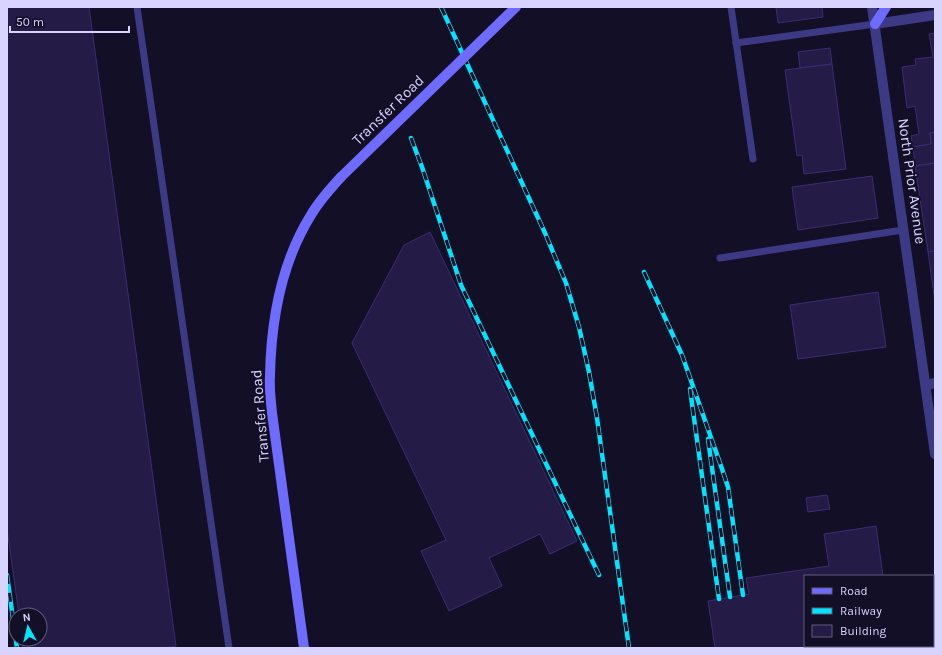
<svg xmlns="http://www.w3.org/2000/svg" width="942" height="655" viewBox="0 0 942 655" font-family="Karla,sans-serif">
	<rect width="100%" height="100%" fill="#130f26"/>
	<!-- building -->
	<g fill="#241b47" stroke="#3b2d73">
		<path d="M 7,7 L 89,7 L 176,646 L 163,648 L 23,648 L 22,639 L 40,639 L 40,615 L 19,615 L 7,529 Z"/>
		<path d="M 776,7 L 822,7 L 823,17 L 778,23 Z"/>
		<path d="M 935,33 L 935,132 L 930,133 L 931,144 L 913,147 L 911,136 L 919,134 L 915,106 L 907,108 L 902,67 L 916,65 L 915,59 L 933,57 L 929,34 Z"/>
		<path d="M 830,48 L 832,64 L 800,68 L 798,52 Z"/>
		<path d="M 832,64 L 846,169 L 804,174 L 802,155 L 797,156 L 785,70 Z"/>
		<path d="M 935,132 L 935,163 L 915,166 L 913,147 L 931,144 L 930,133 Z"/>
		<path d="M 935,163 L 935,251 L 928,252 L 915,166 Z"/>
		<path d="M 872,176 L 878,218 L 798,230 L 792,187 Z"/>
		<path d="M 430,232 L 577,541 L 550,554 L 540,534 L 489,558 L 502,586 L 449,611 L 421,551 L 446,540 L 352,343 L 404,245 Z"/>
		<path d="M 935,251 L 935,302 L 928,252 Z"/>
		<path d="M 878,292 L 886,347 L 798,359 L 790,305 Z"/>
		<path d="M 827,495 L 830,509 L 808,512 L 806,498 Z"/>
		<path d="M 876,526 L 883,576 L 805,576 L 805,646 L 889,646 L 889,648 L 715,648 L 708,601 L 749,594 L 746,578 L 829,566 L 824,534 Z"/>
	</g>
	<g fill="none" stroke-linecap="round" stroke-linejoin="round">
		<!-- service -->
		<g stroke="#3d3a85" stroke-width="7">
			<path d="M 137,7 L 229,648"/>
			<path d="M 731,7 L 753,159"/>
			<path d="M 736,43 L 875,24"/>
			<path d="M 720,258 L 903,230"/>
		</g>
		<!-- minor -->
		<g stroke="#3d3a85" stroke-width="10">
			<path d="M 875,24 L 935,15"/>
			<path d="M 926,385 L 935,383"/>
		</g>
		<!-- tertiary -->
		<path stroke="#3d3a85" stroke-width="10" d="M 872,7 L 935,454"/>
		<!-- secondary -->
		<g stroke="#6f6bff" stroke-width="10">
			<path d="M 875,24 L 886,7"/>
			<path d="M 304,648 L 272,413 C 271,401 269,388 270,376 C 271,321 281,263 311,215 C 319,201 330,189 341,177"/>
		</g>
		<!-- rail casing -->
		<g stroke="#00e5ff" stroke-width="4.5">
			<g id="rail">
				<path d="M 441,7 L 545,233 L 566,283 L 579,327 L 589,372 L 597,418 L 629,648"/>
				<path d="M 411,138 L 422,167 L 461,285 L 599,575"/>
				<path d="M 644,272 L 682,355 L 721,466 L 728,487 L 743,595"/>
				<path d="M 690,389 L 719,599"/>
				<path d="M 708,439 L 730,597"/>
				<path d="M 7,575 L 17,648"/>
			</g>
		</g>
		<!-- rail -->
		<use href="#rail" stroke="#130f26" stroke-width="3" stroke-dasharray="9" stroke-linecap="butt"/>
		<!-- secondary-bridge -->
		<path stroke="#6f6bff" stroke-width="10" d="M 341,177 L 516,7"/>
	</g>
	<g text-anchor="middle" stroke-width="4" stroke-linejoin="round" paint-order="stroke">
		<!-- street labels -->
		<g font-size="15" fill="#d9d4ff" stroke="#130f26">
			<text transform="translate(388 110) rotate(-44)" y="5">Transfer Road</text>
			<text transform="translate(912 181) rotate(82)" y="5">North Prior Avenue</text>
			<text transform="translate(260 416) rotate(-95)" y="5">Transfer Road</text>
		</g>
	</g>
	<!-- border -->
	<rect width="942" height="655" fill="none" stroke="#d9d4ff" stroke-width="16"/>
	<!-- legend -->
	<rect x="804" y="575" width="130" height="72" fill="#130f26" stroke="#625e7d"/>
	<rect x="812" y="588" width="20" height="6" fill="#6f6bff" stroke="#625e7d"/>
	<text x="840" y="595" font-size="12" fill="#d9d4ff">Road</text>
	<rect x="812" y="608" width="20" height="6" fill="#00e5ff" stroke="#625e7d"/>
	<text x="840" y="615" font-size="12" fill="#d9d4ff">Railway</text>
	<rect x="812" y="625" width="20" height="12" fill="#241b47" stroke="#625e7d"/>
	<text x="840" y="635" font-size="12" fill="#d9d4ff">Building</text>
	<!-- north arrow -->
	<g transform="translate(28 627) rotate(352)"><circle r="19" fill="#130f26" stroke="#625e7d"/>
	<path d="M0-3L7 15L0 10L-7 15Z" fill="#00e5ff"/>
	<text y="-6" font-size="11" font-weight="bold" text-anchor="middle" fill="#d9d4ff">N</text>
	</g>
	<!-- scale -->
	<path d="M10 26v6h119v-6" fill="none" stroke="#d9d4ff" stroke-width="2"/>
	<text x="16" y="26" font-size="12" fill="#d9d4ff" stroke="#130f26" stroke-width="3" paint-order="stroke">50 m</text>
</svg>
